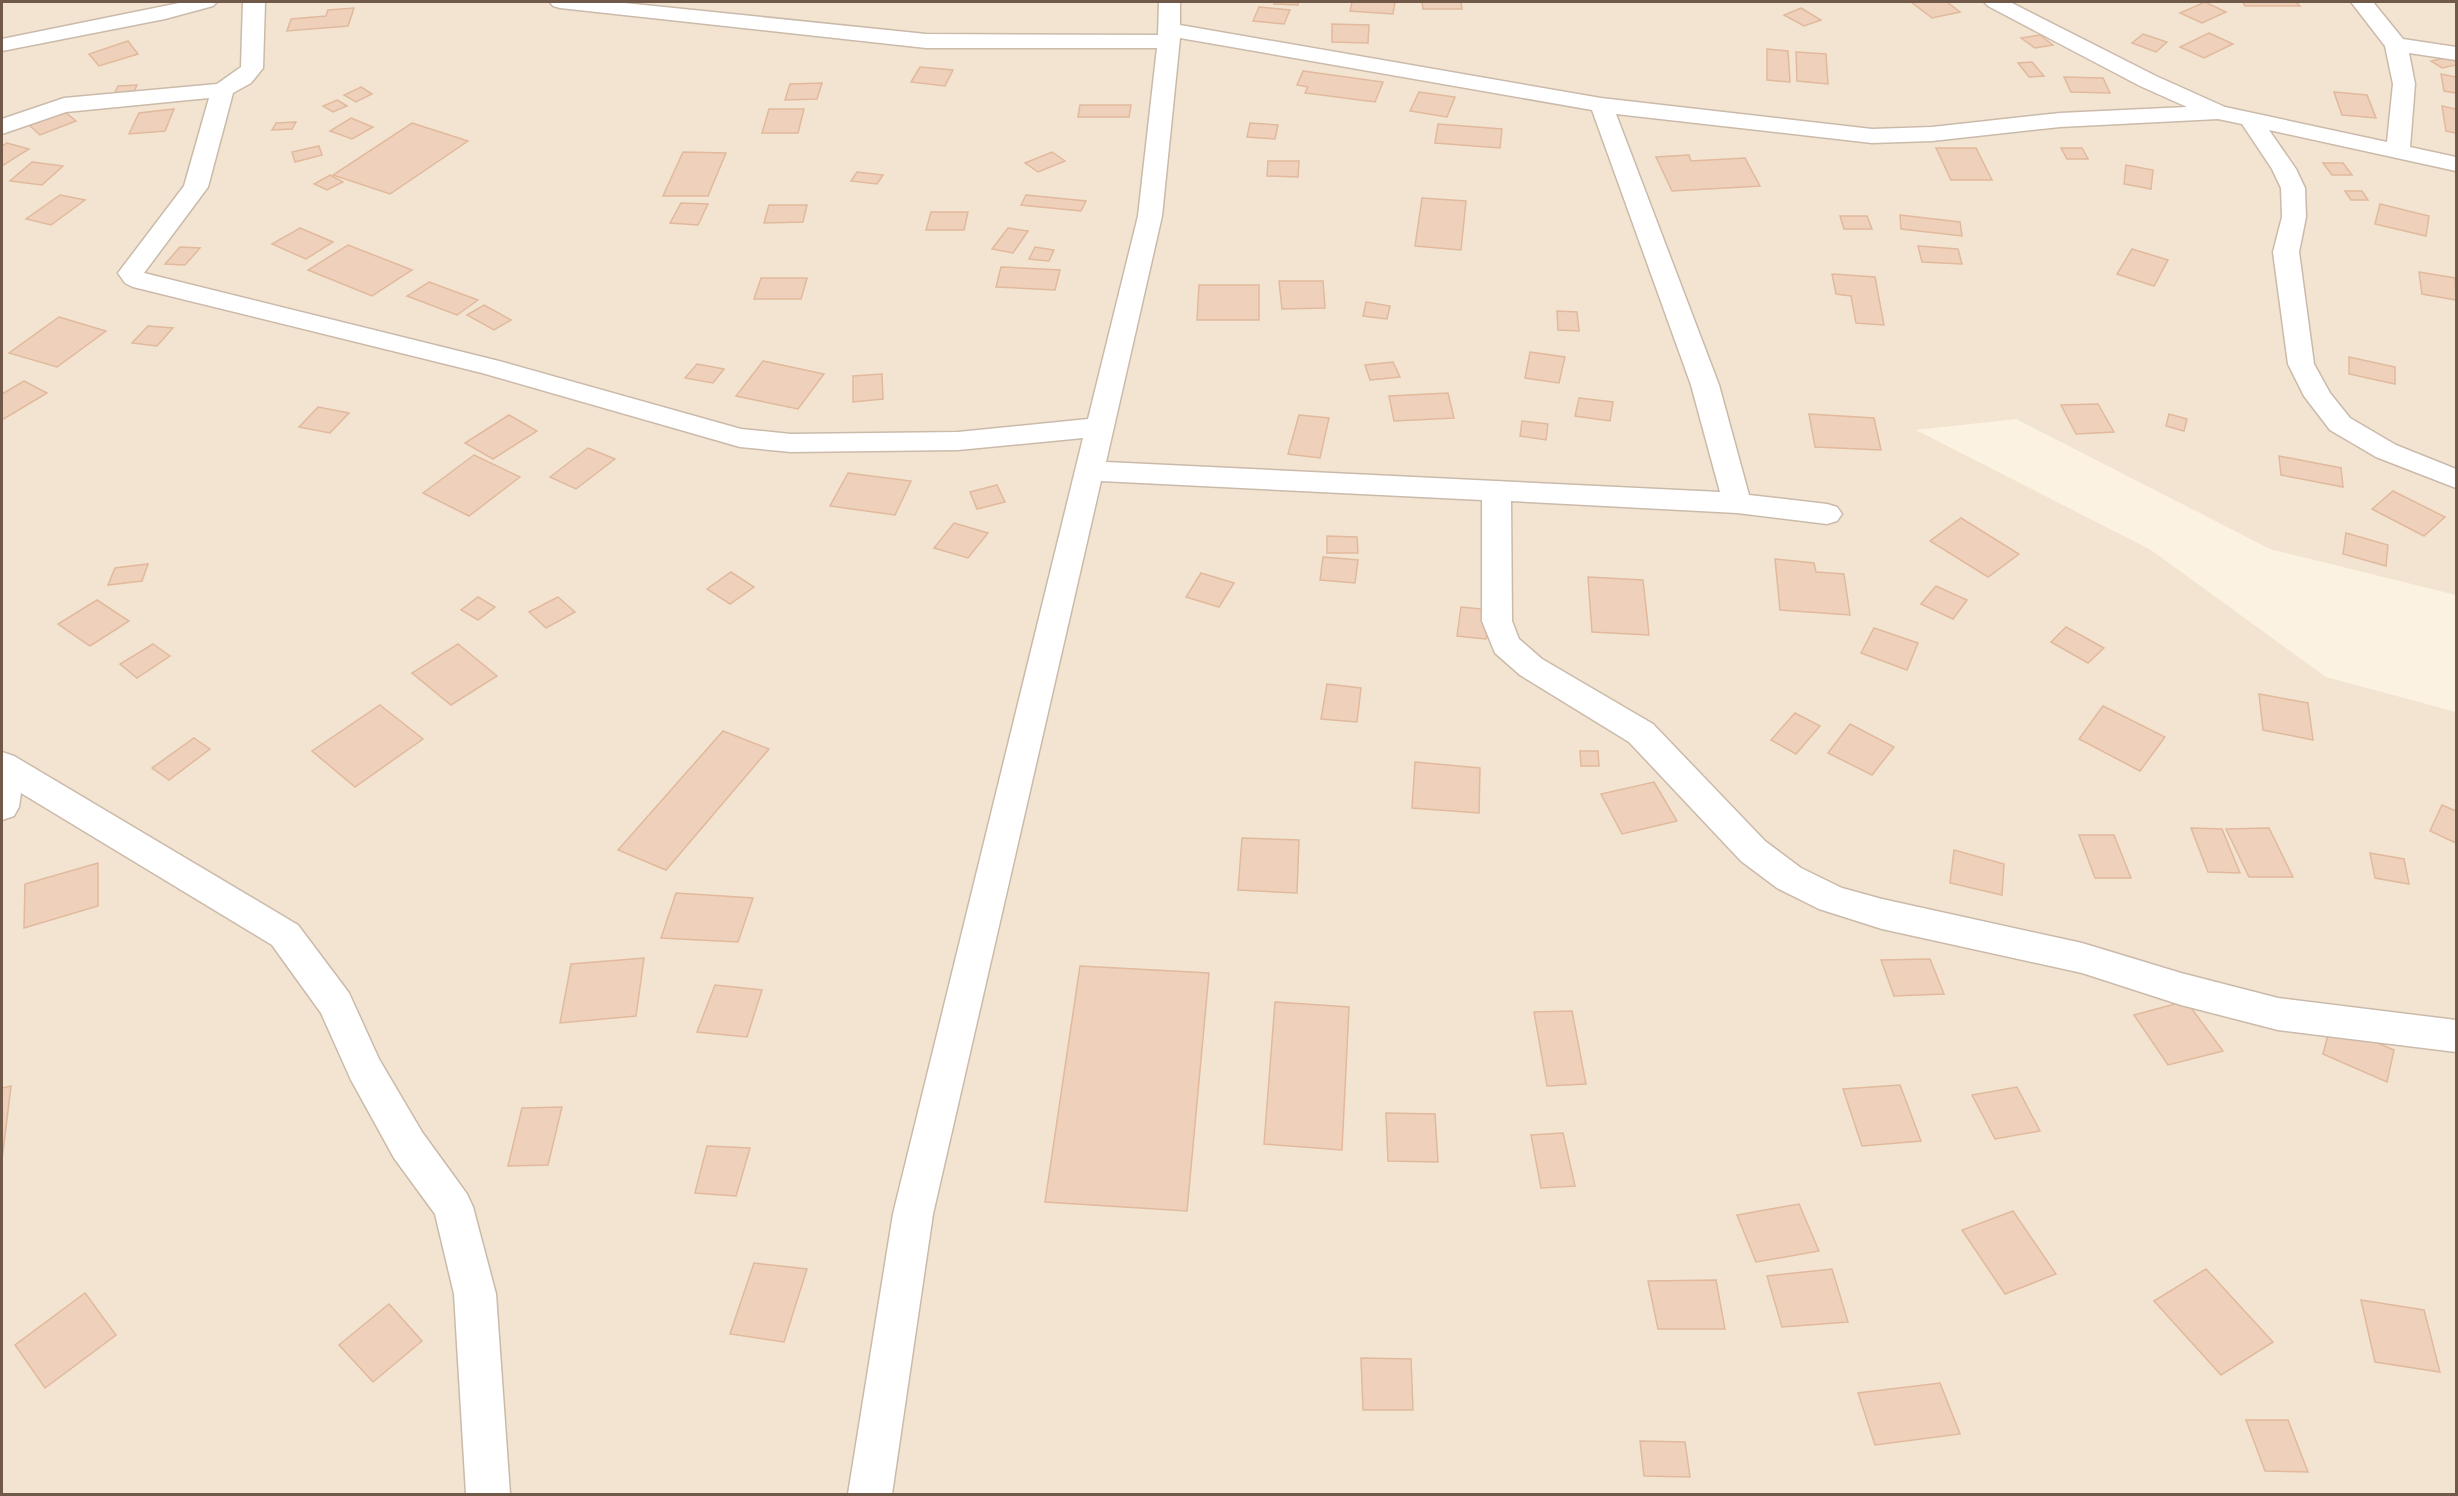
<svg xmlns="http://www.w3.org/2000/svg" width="2458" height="1496" viewBox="0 0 2458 1496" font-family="Rubik,sans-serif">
	<rect width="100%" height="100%" fill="#fbf2e2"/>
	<!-- residential -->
	<path fill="#f2e4d1" d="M 2,2 L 2456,2 L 2456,595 L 2270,549 L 2016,419 L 1916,430 L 2151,550 L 2326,677 L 2456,712 L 2456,1494 L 2,1494 Z"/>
	<!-- building -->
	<g fill="#efd1bb" stroke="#e1b99d" stroke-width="1.5">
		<path d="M 1274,2 L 1298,2 L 1298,5 L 1274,4 Z"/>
		<path d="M 1352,2 L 1395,2 L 1393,14 L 1350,11 Z"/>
		<path d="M 1422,2 L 1461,2 L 1462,9 L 1423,9 Z"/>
		<path d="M 1911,2 L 1947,2 L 1960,12 L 1932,18 Z"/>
		<path d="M 2205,2 L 2226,12 L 2202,23 L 2180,13 Z"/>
		<path d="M 2243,2 L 2296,2 L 2300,6 L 2245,6 Z"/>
		<path d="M 1259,7 L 1290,10 L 1284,24 L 1253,21 Z"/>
		<path d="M 354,8 L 348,26 L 287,31 L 291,19 L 326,16 L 328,10 Z"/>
		<path d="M 1801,8 L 1821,20 L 1804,26 L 1784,15 Z"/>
		<path d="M 1332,24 L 1369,25 L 1368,43 L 1332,42 Z"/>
		<path d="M 2209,33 L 2233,44 L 2204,58 L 2180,47 Z"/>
		<path d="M 2143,34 L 2167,42 L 2156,52 L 2132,43 Z"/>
		<path d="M 2040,35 L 2053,45 L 2035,48 L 2021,38 Z"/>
		<path d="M 128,41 L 138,54 L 99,66 L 89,54 Z"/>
		<path d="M 1767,49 L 1788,51 L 1790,82 L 1767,80 Z"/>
		<path d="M 1796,52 L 1826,54 L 1828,84 L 1797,81 Z"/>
		<path d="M 2449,57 L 2456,62 L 2456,65 L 2442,68 L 2431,61 Z"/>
		<path d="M 2032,62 L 2044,76 L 2029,77 L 2018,63 Z"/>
		<path d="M 920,67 L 953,70 L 945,86 L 911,82 Z"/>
		<path d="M 1303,71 L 1383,82 L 1375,102 L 1305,93 L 1308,87 L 1297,85 Z"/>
		<path d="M 2441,74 L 2456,77 L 2456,93 L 2444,91 Z"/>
		<path d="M 2064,77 L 2103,78 L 2110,93 L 2071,92 Z"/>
		<path d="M 822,83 L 817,99 L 785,100 L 790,84 Z"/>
		<path d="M 137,85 L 133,94 L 113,96 L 118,86 Z"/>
		<path d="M 361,87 L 372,94 L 356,102 L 344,95 Z"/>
		<path d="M 1419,92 L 1455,97 L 1447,117 L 1410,111 Z"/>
		<path d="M 2334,92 L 2367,95 L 2376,118 L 2342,115 Z"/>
		<path d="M 337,100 L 347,106 L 333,112 L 323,106 Z"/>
		<path d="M 1080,105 L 1131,105 L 1129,117 L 1078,117 Z"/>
		<path d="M 2442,106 L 2456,109 L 2456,133 L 2446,131 Z"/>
		<path d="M 174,109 L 165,131 L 129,134 L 139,113 Z"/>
		<path d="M 769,109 L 804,109 L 798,133 L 762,133 Z"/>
		<path d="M 65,112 L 76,121 L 40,135 L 29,125 Z"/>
		<path d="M 351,118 L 373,127 L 352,139 L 330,131 Z"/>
		<path d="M 296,122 L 292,129 L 272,130 L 276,123 Z"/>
		<path d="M 412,123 L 468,141 L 390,194 L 333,175 Z"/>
		<path d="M 1250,123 L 1278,125 L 1275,139 L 1247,137 Z"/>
		<path d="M 1438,124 L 1502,129 L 1500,148 L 1435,143 Z"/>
		<path d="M 7,143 L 29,149 L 2,166 L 2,146 Z"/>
		<path d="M 319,146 L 322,155 L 295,162 L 292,152 Z"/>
		<path d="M 1936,148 L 1976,148 L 1992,180 L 1951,180 Z"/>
		<path d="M 2061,148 L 2082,148 L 2088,159 L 2067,159 Z"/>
		<path d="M 683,152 L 726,153 L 708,196 L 663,196 Z"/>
		<path d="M 1052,152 L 1065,161 L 1038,172 L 1025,163 Z"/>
		<path d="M 1689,155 L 1691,161 L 1745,158 L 1760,186 L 1672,191 L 1656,157 Z"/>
		<path d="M 1268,161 L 1299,161 L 1298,177 L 1267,176 Z"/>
		<path d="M 32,162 L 63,166 L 42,185 L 10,181 Z"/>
		<path d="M 2323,163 L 2343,163 L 2352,175 L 2332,175 Z"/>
		<path d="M 2126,165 L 2153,170 L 2151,189 L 2124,184 Z"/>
		<path d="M 857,172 L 883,175 L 877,184 L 851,181 Z"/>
		<path d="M 330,175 L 343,182 L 327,190 L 314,184 Z"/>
		<path d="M 2345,191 L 2362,191 L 2368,200 L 2351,200 Z"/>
		<path d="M 60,195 L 85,200 L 51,225 L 26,219 Z"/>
		<path d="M 1026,195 L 1086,201 L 1081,211 L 1021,205 Z"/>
		<path d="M 1422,198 L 1466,201 L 1461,250 L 1415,246 Z"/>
		<path d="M 681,203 L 708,204 L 698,225 L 670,223 Z"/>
		<path d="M 2380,204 L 2429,216 L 2426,236 L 2375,224 Z"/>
		<path d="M 769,205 L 807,205 L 803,222 L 764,223 Z"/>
		<path d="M 931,212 L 968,212 L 964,230 L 926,230 Z"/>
		<path d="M 1900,215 L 1960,222 L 1962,236 L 1901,229 Z"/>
		<path d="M 1840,216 L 1867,216 L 1872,229 L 1844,229 Z"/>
		<path d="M 300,228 L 333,242 L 306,259 L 272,244 Z"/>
		<path d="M 1008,228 L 1028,231 L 1013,253 L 992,249 Z"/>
		<path d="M 348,245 L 412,270 L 372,296 L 308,270 Z"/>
		<path d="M 1918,246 L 1958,249 L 1962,264 L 1922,262 Z"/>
		<path d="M 180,247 L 200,248 L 185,265 L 165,264 Z"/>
		<path d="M 1035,247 L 1054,250 L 1049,261 L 1029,259 Z"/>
		<path d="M 2132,249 L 2168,260 L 2154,286 L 2117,274 Z"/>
		<path d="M 1001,267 L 1060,270 L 1055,290 L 996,287 Z"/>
		<path d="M 2419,272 L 2455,278 L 2456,300 L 2422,294 Z"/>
		<path d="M 1832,274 L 1875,277 L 1884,325 L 1856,323 L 1851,296 L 1836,294 Z"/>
		<path d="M 761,278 L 807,278 L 801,299 L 754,299 Z"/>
		<path d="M 1279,281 L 1323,281 L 1325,308 L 1282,309 Z"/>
		<path d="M 429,282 L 478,300 L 457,315 L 407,296 Z"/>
		<path d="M 1199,285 L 1259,285 L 1259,320 L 1197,320 Z"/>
		<path d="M 1366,302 L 1390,306 L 1387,319 L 1363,316 Z"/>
		<path d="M 484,305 L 511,320 L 494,330 L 467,315 Z"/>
		<path d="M 1557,311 L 1577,312 L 1579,331 L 1558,330 Z"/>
		<path d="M 59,317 L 106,331 L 57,367 L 9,353 Z"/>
		<path d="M 148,326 L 173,328 L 157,346 L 132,343 Z"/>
		<path d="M 1530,352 L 1565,357 L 1559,383 L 1525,378 Z"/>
		<path d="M 2349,357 L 2395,367 L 2395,384 L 2349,374 Z"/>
		<path d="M 763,361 L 824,374 L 798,409 L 736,396 Z"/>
		<path d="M 1393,362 L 1400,377 L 1370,380 L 1365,365 Z"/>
		<path d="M 697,364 L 724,369 L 713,383 L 685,378 Z"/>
		<path d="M 882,374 L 883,399 L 853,402 L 853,376 Z"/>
		<path d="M 24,381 L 47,393 L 2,420 L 2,394 Z"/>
		<path d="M 1448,393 L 1454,418 L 1394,421 L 1389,396 Z"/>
		<path d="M 1579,398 L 1613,402 L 1610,421 L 1575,416 Z"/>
		<path d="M 2098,404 L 2114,432 L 2076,434 L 2061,405 Z"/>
		<path d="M 318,407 L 349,413 L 330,433 L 299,427 Z"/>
		<path d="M 1809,414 L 1874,418 L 1881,450 L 1815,447 Z"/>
		<path d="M 2169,414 L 2187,419 L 2184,431 L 2166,426 Z"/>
		<path d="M 509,415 L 537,431 L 493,459 L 465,443 Z"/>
		<path d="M 1299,415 L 1329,418 L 1320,458 L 1288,454 Z"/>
		<path d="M 1522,421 L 1548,424 L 1546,440 L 1520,436 Z"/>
		<path d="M 588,448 L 615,459 L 576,489 L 550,477 Z"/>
		<path d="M 474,455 L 520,477 L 469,516 L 423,493 Z"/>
		<path d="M 2279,456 L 2341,468 L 2343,487 L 2281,475 Z"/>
		<path d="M 848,473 L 911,481 L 895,515 L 830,506 Z"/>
		<path d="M 997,485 L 1005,502 L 977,509 L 970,492 Z"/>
		<path d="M 2393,491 L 2445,517 L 2424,536 L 2372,509 Z"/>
		<path d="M 1961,518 L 2019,554 L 1988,577 L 1930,541 Z"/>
		<path d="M 954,523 L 988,533 L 968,558 L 934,548 Z"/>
		<path d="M 2346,533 L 2388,545 L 2386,566 L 2343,554 Z"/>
		<path d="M 1327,536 L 1357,537 L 1358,553 L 1327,553 Z"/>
		<path d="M 1323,557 L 1358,560 L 1355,583 L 1320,580 Z"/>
		<path d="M 1775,559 L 1814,563 L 1816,572 L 1844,574 L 1850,615 L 1780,610 Z"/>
		<path d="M 148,564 L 142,581 L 108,585 L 115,568 Z"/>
		<path d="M 731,572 L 754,587 L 730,604 L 707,589 Z"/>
		<path d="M 1201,573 L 1234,583 L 1219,607 L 1186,597 Z"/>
		<path d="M 1588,577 L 1643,580 L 1649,635 L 1592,632 Z"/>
		<path d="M 1936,586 L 1967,600 L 1953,619 L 1921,604 Z"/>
		<path d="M 478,597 L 495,607 L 478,620 L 461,610 Z"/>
		<path d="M 558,597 L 575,612 L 546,628 L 529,612 Z"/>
		<path d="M 97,600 L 129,621 L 90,646 L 58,624 Z"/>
		<path d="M 1461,607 L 1490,610 L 1486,639 L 1457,636 Z"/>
		<path d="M 2066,627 L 2104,648 L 2088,663 L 2051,642 Z"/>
		<path d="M 1874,628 L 1918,643 L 1907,670 L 1861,653 Z"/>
		<path d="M 153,644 L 170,656 L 137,678 L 120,664 Z"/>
		<path d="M 458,644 L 497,676 L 451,705 L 412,673 Z"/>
		<path d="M 1327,684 L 1361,688 L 1357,722 L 1321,719 Z"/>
		<path d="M 2259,694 L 2308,703 L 2313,740 L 2263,730 Z"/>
		<path d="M 380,705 L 423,739 L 355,787 L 312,751 Z"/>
		<path d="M 2103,706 L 2165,737 L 2140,771 L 2079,739 Z"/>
		<path d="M 1795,713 L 1820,726 L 1796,754 L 1771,740 Z"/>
		<path d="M 1850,724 L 1894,747 L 1872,775 L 1828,753 Z"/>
		<path d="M 723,731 L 769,749 L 666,870 L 618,850 Z"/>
		<path d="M 194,738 L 210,749 L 169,780 L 152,768 Z"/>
		<path d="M 1580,751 L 1598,751 L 1599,766 L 1581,766 Z"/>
		<path d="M 1415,762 L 1480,768 L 1479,813 L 1412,808 Z"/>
		<path d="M 1654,782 L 1677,821 L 1622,834 L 1601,794 Z"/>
		<path d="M 2442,805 L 2456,811 L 2456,843 L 2430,831 Z"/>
		<path d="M 2191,828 L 2222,829 L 2240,873 L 2208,872 Z"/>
		<path d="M 2269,828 L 2293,877 L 2249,877 L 2226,829 Z"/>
		<path d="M 2079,835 L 2114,835 L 2131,878 L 2095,878 Z"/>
		<path d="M 1242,838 L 1299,840 L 1297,893 L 1238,890 Z"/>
		<path d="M 1954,850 L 2004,864 L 2002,895 L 1950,883 Z"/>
		<path d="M 2370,853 L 2404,859 L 2409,884 L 2375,878 Z"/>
		<path d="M 98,863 L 98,906 L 24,928 L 25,884 Z"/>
		<path d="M 676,893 L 753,898 L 738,942 L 661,938 Z"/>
		<path d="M 644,958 L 636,1016 L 560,1023 L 571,964 Z"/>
		<path d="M 1930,959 L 1944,994 L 1894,996 L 1881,960 Z"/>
		<path d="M 1080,966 L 1209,973 L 1187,1211 L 1045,1202 Z"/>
		<path d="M 715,985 L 762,990 L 747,1037 L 697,1032 Z"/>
		<path d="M 2186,1001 L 2223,1051 L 2168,1065 L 2134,1015 Z"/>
		<path d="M 1275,1002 L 1349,1007 L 1342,1150 L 1264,1144 Z"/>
		<path d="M 1572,1011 L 1586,1084 L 1547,1086 L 1534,1012 Z"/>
		<path d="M 2331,1023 L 2394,1050 L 2387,1082 L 2323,1054 Z"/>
		<path d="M 1900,1085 L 1921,1141 L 1862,1146 L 1843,1089 Z"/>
		<path d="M 11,1086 L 2,1160 L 2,1088 Z"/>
		<path d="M 2017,1087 L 2040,1131 L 1995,1139 L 1972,1095 Z"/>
		<path d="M 562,1107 L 548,1165 L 508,1166 L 522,1108 Z"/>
		<path d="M 1386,1113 L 1435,1114 L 1438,1162 L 1388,1161 Z"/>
		<path d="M 1563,1133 L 1575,1186 L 1541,1188 L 1531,1135 Z"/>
		<path d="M 707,1146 L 750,1148 L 736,1196 L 695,1193 Z"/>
		<path d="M 1799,1204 L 1819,1251 L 1756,1262 L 1737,1215 Z"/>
		<path d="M 2013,1211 L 2056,1274 L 2005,1294 L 1962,1230 Z"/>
		<path d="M 754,1263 L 807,1269 L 784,1342 L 730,1334 Z"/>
		<path d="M 1832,1269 L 1848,1322 L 1782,1327 L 1767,1276 Z"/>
		<path d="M 2206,1269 L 2273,1342 L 2221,1375 L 2154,1301 Z"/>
		<path d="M 1716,1280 L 1725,1329 L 1658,1329 L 1648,1281 Z"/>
		<path d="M 85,1293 L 116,1335 L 45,1388 L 15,1345 Z"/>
		<path d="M 2361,1300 L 2424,1310 L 2440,1372 L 2375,1362 Z"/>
		<path d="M 389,1304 L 422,1341 L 373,1382 L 339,1345 Z"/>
		<path d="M 1361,1358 L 1411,1359 L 1413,1410 L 1363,1410 Z"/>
		<path d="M 1940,1383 L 1960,1434 L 1875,1445 L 1858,1393 Z"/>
		<path d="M 2246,1420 L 2288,1420 L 2308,1472 L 2265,1471 Z"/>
		<path d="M 1640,1441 L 1685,1442 L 1690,1477 L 1644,1476 Z"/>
	</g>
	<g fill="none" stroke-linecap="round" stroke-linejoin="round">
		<!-- minor casing -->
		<g stroke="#cbbaaa" stroke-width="3">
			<g id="minor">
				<path d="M 184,2 L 217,2 L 213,6 L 165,19 L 2,51 L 2,39 Z"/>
				<path d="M 243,2 L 265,2 L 263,68 L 251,83 L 233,93 L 208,187 L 144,273 L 499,361 L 741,429 L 791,434 L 958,432 L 1088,419 L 1138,216 L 1157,48 L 926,48 L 560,8 L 553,6 L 550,2 L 615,2 L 926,34 L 1158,35 L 1159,2 L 1180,2 L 1180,25 L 1601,98 L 1872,129 L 1932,127 L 2060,113 L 2187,107 L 2140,86 L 1988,6 L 1984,2 L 2010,2 L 2156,76 L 2225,107 L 2387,142 L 2393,84 L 2385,46 L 2351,2 L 2373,2 L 2403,39 L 2456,47 L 2456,60 L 2409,53 L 2415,84 L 2410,147 L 2456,157 L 2456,171 L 2269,130 L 2296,169 L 2305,188 L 2306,217 L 2299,252 L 2314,364 L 2330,393 L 2350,418 L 2396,445 L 2456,469 L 2456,488 L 2376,457 L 2330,430 L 2304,396 L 2288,364 L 2273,252 L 2282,217 L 2281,188 L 2272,169 L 2242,124 L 2218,119 L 2060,127 L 1932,141 L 1872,143 L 1616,114 L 1719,385 L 1749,495 L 1827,504 L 1837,507 L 1842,514 L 1837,521 L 1827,524 L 1737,513 L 1511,501 L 1512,621 L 1519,639 L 1542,659 L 1653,724 L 1765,841 L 1801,868 L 1842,888 L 1882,899 L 2082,943 L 2181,973 L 2278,998 L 2456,1020 L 2456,1052 L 2278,1030 L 2181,1005 L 2082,973 L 1882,929 L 1819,909 L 1777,888 L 1741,861 L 1629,742 L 1520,675 L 1495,653 L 1482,621 L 1482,500 L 1101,481 L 933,1214 L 892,1494 L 848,1494 L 893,1214 L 1083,438 L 958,450 L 791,452 L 740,447 L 482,373 L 133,287 L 125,283 L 118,273 L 184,186 L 209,98 L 66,112 L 2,134 L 2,119 L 64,98 L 217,84 L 241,67 ZM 1180,38 L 1592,110 L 1691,385 L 1720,492 L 1106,462 L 1162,216 Z"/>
				<path d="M 2,752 L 14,756 L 298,925 L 349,993 L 379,1059 L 422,1132 L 467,1194 L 473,1207 L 496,1294 L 510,1494 L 466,1494 L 454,1294 L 435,1214 L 394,1158 L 351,1080 L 321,1013 L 272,945 L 21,793 L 19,807 L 14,816 L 2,820 Z"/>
			</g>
		</g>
		<!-- minor -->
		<use href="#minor" fill="#fff" fill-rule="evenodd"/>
	</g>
	<!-- border -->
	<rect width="2458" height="1496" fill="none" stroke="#71594a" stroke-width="6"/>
</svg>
